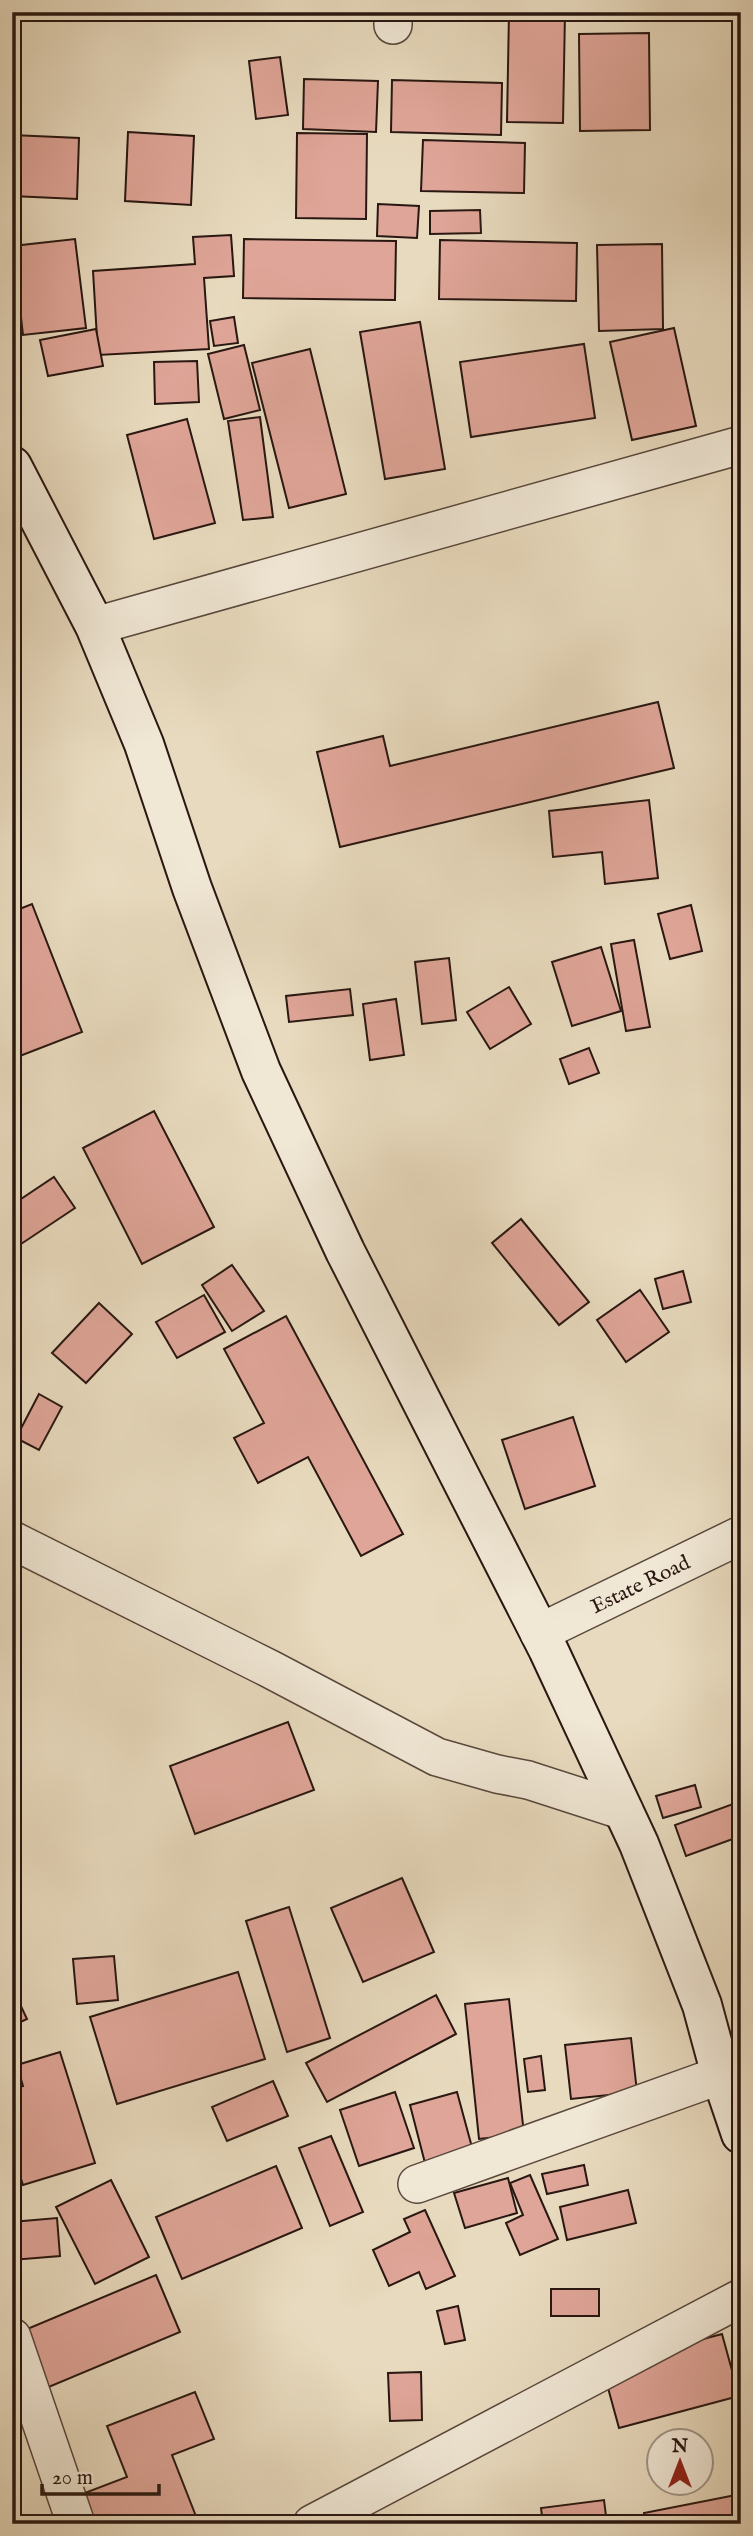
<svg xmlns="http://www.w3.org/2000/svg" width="753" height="2536" viewBox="0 0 753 2536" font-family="'IM FELL English',serif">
	<rect width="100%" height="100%" fill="#e8dabe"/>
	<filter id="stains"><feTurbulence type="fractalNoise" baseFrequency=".00286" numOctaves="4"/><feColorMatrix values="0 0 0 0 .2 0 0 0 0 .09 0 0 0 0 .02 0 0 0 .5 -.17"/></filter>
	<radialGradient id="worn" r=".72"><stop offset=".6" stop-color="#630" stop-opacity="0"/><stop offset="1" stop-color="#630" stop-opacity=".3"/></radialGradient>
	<!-- building -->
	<g fill="#dfa598" stroke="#291711" stroke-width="2">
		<path d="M 509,12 L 565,12 L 563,123 L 507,122 Z"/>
		<path d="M 649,33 L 650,130 L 580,131 L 579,34 Z"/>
		<path d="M 280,57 L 288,115 L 256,119 L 249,61 Z"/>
		<path d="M 304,79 L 378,81 L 376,132 L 303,129 Z"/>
		<path d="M 392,80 L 502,83 L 501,135 L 391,132 Z"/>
		<path d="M 128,132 L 194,136 L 191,205 L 125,201 Z"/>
		<path d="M 297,133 L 367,134 L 366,219 L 296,218 Z"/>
		<path d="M 12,135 L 79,138 L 77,199 L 12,196 Z"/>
		<path d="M 423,140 L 525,143 L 524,193 L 421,191 Z"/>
		<path d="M 378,204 L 419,206 L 417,238 L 377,236 Z"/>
		<path d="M 480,210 L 481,233 L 430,234 L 430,211 Z"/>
		<path d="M 231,235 L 234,276 L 204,278 L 209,349 L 98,355 L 93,271 L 195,264 L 193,237 Z"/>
		<path d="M 75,239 L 86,328 L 23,335 L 13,246 Z"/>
		<path d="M 244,239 L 396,241 L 395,300 L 243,298 Z"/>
		<path d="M 440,240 L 577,243 L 576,301 L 439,299 Z"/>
		<path d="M 662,244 L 663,329 L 599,331 L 597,245 Z"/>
		<path d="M 234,317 L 238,343 L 214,346 L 210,321 Z"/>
		<path d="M 420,322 L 445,469 L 385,479 L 360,332 Z"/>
		<path d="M 674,328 L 696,426 L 632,440 L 610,342 Z"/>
		<path d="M 96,329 L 103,366 L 48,376 L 40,340 Z"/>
		<path d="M 584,344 L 595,418 L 471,437 L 460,362 Z"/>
		<path d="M 244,345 L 260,410 L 224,419 L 208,354 Z"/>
		<path d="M 310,349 L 346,494 L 289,508 L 252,363 Z"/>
		<path d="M 197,361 L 199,402 L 155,404 L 154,362 Z"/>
		<path d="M 260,417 L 273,517 L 243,520 L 228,421 Z"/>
		<path d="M 187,419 L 215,523 L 154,539 L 127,435 Z"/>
		<path d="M 658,702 L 674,768 L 340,847 L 317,752 L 383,736 L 390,766 Z"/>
		<path d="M 649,800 L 658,878 L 605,884 L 602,852 L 553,857 L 549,811 Z"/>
		<path d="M 32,904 L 82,1032 L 12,1059 L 12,912 Z"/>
		<path d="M 691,905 L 702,951 L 670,959 L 658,914 Z"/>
		<path d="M 634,940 L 650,1027 L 626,1031 L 611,944 Z"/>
		<path d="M 601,947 L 621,1011 L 572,1026 L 552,962 Z"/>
		<path d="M 449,958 L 456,1020 L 422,1024 L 415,962 Z"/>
		<path d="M 509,987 L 531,1024 L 490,1049 L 467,1012 Z"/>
		<path d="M 350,989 L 353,1015 L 289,1022 L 286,996 Z"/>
		<path d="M 396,999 L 404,1055 L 370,1060 L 363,1004 Z"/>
		<path d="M 589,1048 L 599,1073 L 569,1084 L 560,1059 Z"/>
		<path d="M 154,1111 L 214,1227 L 142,1264 L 83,1148 Z"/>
		<path d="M 54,1177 L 75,1208 L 12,1250 L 12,1205 Z"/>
		<path d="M 521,1219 L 589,1302 L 559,1325 L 492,1243 Z"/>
		<path d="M 232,1265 L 264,1311 L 232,1331 L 202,1285 Z"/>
		<path d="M 683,1271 L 691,1302 L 663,1309 L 655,1279 Z"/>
		<path d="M 640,1290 L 669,1332 L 626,1362 L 597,1320 Z"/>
		<path d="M 204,1295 L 225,1332 L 177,1358 L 156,1322 Z"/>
		<path d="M 99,1303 L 132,1334 L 86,1383 L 52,1353 Z"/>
		<path d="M 286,1316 L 403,1534 L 361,1556 L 308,1457 L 258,1483 L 234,1438 L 264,1423 L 224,1349 Z"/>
		<path d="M 39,1394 L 62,1407 L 39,1450 L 16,1438 Z"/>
		<path d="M 573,1417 L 595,1486 L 525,1509 L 502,1440 Z"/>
		<path d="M 288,1722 L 314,1790 L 195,1834 L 170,1766 Z"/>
		<path d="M 695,1785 L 701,1807 L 663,1818 L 656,1796 Z"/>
		<path d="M 733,1804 L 741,1826 L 741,1836 L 686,1856 L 675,1825 Z"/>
		<path d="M 402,1878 L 434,1952 L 363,1982 L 331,1908 Z"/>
		<path d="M 289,1907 L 330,2038 L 287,2052 L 246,1921 Z"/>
		<path d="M 114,1956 L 118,2000 L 77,2004 L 73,1959 Z"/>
		<path d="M 238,1972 L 265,2059 L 117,2104 L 90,2017 Z"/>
		<path d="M 12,1987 L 27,2019 L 12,2026 Z"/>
		<path d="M 436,1995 L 456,2034 L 327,2102 L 306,2063 Z"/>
		<path d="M 509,1999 L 524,2134 L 479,2139 L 465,2004 Z"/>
		<path d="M 631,2038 L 637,2092 L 571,2099 L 565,2045 Z"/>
		<path d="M 60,2052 L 95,2163 L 23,2185 L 12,2151 L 12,2089 L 23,2086 L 17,2065 Z"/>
		<path d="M 541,2056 L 545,2090 L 528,2092 L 524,2059 Z"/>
		<path d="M 273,2081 L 288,2116 L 227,2141 L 212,2107 Z"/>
		<path d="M 395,2092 L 414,2148 L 359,2166 L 340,2110 Z"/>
		<path d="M 457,2092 L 473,2151 L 425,2163 L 410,2105 Z"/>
		<path d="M 331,2136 L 363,2212 L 330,2226 L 299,2148 Z"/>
		<path d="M 584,2165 L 588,2185 L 547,2194 L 542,2174 Z"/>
		<path d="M 276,2166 L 302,2228 L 182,2279 L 156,2217 Z"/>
		<path d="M 530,2175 L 558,2239 L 520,2255 L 506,2223 L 523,2215 L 510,2183 Z"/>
		<path d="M 508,2178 L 517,2213 L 465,2228 L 454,2193 Z"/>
		<path d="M 111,2180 L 149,2257 L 95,2284 L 56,2207 Z"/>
		<path d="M 628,2190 L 636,2223 L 567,2240 L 560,2207 Z"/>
		<path d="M 425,2210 L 455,2276 L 426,2289 L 419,2272 L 389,2286 L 373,2250 L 410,2232 L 404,2219 Z"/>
		<path d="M 57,2218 L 60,2256 L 12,2260 L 12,2222 Z"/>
		<path d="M 156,2275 L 180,2332 L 44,2389 L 20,2332 Z"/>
		<rect x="551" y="2289" width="48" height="27"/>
		<path d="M 458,2306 L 465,2340 L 445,2344 L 437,2311 Z"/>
		<path d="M 722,2334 L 739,2396 L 619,2428 L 602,2366 Z"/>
		<path d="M 421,2372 L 422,2420 L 390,2421 L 388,2373 Z"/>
		<path d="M 195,2392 L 214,2439 L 172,2455 L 199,2524 L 94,2524 L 82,2494 L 127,2477 L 107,2426 Z"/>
		<path d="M 741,2494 L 741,2524 L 646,2524 L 644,2513 Z"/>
		<path d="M 604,2500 L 607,2524 L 543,2524 L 541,2508 Z"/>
	</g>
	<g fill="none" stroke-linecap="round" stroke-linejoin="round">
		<!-- street casing -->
		<g stroke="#59483c" stroke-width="40">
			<g id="street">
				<path d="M 393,12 L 393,25"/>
				<path d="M 95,626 L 741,445"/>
				<path d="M 12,1540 L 270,1669 L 437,1757 L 497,1774 L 528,1780 L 624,1811"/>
				<path d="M 539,1633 L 741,1535"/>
				<path d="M 417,2184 L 721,2075"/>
				<path d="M 12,2337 L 76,2524"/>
				<path d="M 312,2524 L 741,2298"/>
			</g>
		</g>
		<!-- secondary casing -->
		<g stroke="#291711" stroke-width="42">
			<path id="secondary" d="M 12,466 L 95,626 L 144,744 L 192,888 L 261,1071 L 345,1251 L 548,1649 L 639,1844 L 702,2005 L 721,2075 L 741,2134"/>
		</g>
		<!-- street -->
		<use href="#street" stroke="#f0e7d5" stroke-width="37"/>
		<!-- secondary -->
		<use href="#secondary" stroke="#f0e7d5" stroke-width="38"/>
	</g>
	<g text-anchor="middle" stroke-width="6" stroke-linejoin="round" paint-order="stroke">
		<!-- street labels -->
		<g font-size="21" fill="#291711" stroke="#f0e7d5">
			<text transform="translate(640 1584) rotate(-26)" y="7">Estate Road</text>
		</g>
	</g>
	<!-- margin -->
	<rect width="753" height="2536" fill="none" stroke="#e8dabe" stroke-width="42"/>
	<rect x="14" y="14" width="725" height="2508" fill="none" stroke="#291711" stroke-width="3.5"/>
	<rect x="21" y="21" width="711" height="2494" fill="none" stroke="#291711" stroke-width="2"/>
	<!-- north arrow -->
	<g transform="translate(680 2462)"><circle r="33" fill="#f0e7d5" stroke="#a09487" stroke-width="2"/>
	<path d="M0-5L12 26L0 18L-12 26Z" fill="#8f2418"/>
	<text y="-10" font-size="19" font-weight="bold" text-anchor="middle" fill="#291711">N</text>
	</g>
	<!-- scale -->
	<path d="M42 2484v10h117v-10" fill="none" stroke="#291711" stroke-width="3.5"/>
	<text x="52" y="2484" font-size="21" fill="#291711" stroke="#f0e7d5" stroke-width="5" paint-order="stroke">20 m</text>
	<rect width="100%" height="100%" filter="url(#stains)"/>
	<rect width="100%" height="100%" fill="url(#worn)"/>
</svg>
